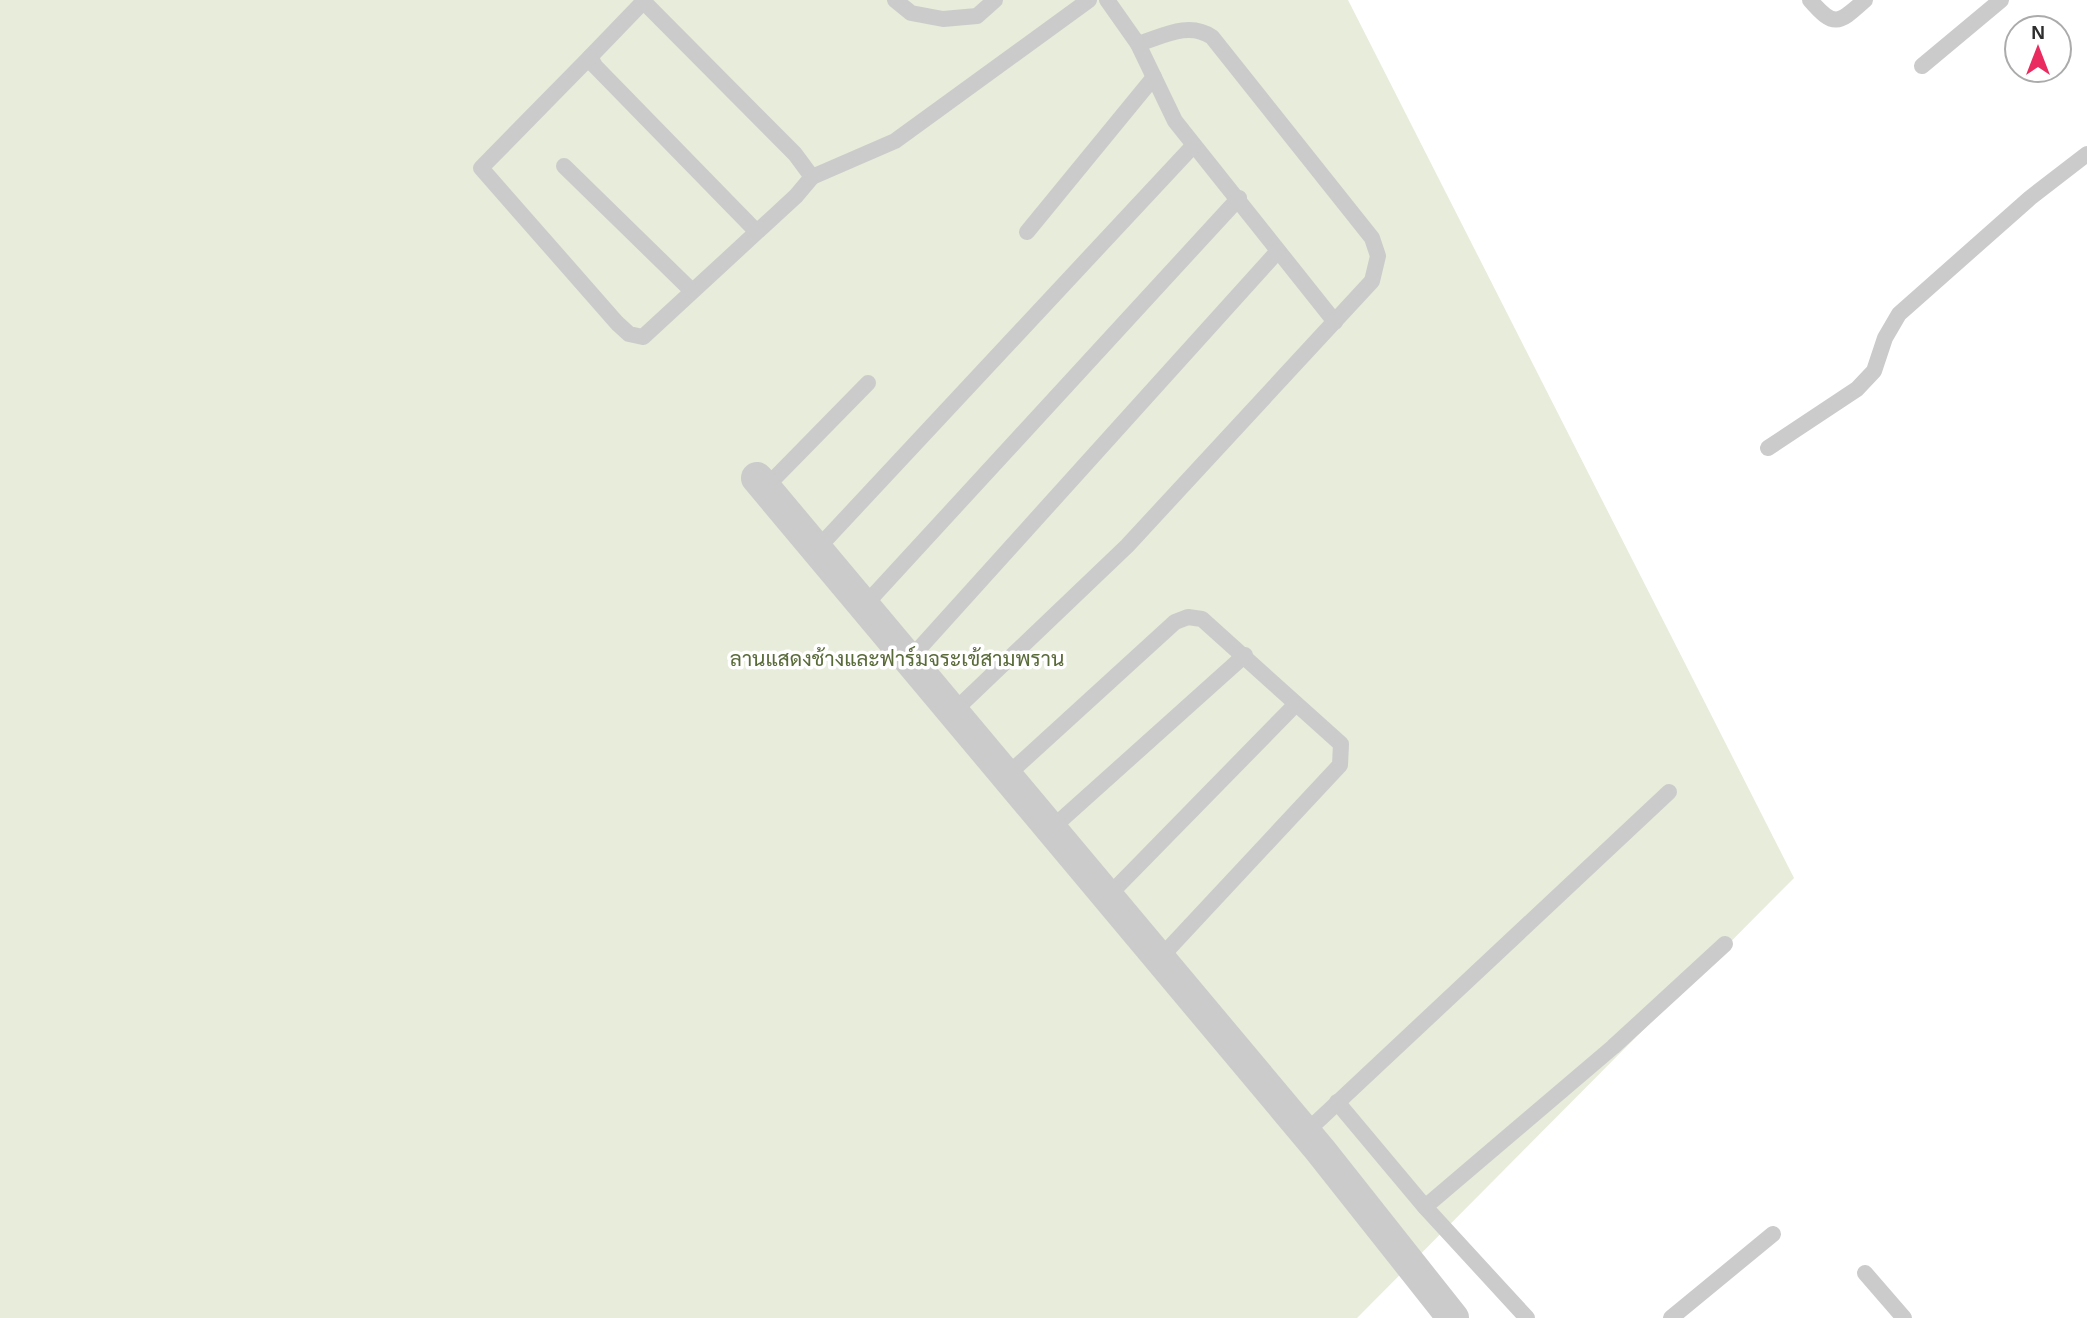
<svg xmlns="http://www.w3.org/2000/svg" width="2087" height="1318" viewBox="0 0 2087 1318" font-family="Helvetica,Sarabun,sans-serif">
	<rect width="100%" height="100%" fill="#fff"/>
	<!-- green -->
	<path fill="#e7ecdb" d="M 0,0 L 1348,0 L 1794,878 L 1357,1318 L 0,1318 Z"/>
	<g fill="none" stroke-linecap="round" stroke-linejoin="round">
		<!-- lane -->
		<g stroke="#cbcbcb" stroke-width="16">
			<path d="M 645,0 L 590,57 L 595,66 L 756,231"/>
			<path d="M 895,0 L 911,13 L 943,19 L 977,16 L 995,0"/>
			<path d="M 1810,0 C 1835,29 1839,23 1865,0"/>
			<path d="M 1138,44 L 1175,121 L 1335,322"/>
			<path d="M 590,57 L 481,168 L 617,323 L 629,334 L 643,337 L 796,196 L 812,177 L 795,154 L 644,2"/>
			<path d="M 1922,66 L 2001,0"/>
			<path d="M 564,166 L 692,291"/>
			<path d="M 812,177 L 895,141 L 1089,0"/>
			<path d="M 1027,232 L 1154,77"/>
			<path d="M 1768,448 L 1857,389 L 1874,371 L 1885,338 L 1899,314 L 2030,198 L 2087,154"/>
			<path d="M 765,488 L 868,383"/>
			<path d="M 816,550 L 1193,146"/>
			<path d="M 863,607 L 1239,198"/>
			<path d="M 908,661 L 1278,251"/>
			<path d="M 951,714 L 1127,546 L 1372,281 L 1378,256 L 1372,238 L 1212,37 C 1189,21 1163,36 1138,44 L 1107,0"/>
			<path d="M 1005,777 L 1175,622 L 1188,617 L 1202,619 L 1341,744 L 1340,765 L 1159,959"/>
			<path d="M 1051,829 L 1245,655"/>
			<path d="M 1108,896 L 1296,704"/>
			<path d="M 1337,1102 L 1425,1207"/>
			<path d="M 1305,1133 L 1669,792"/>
			<path d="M 1865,1273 L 1904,1318"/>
			<path d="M 1527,1318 L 1425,1207 L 1613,1047 L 1725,944"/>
			<path d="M 1671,1318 L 1773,1234"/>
		</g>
		<!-- street -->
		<path stroke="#cbcbcb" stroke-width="32" d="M 757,478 L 1320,1150 L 1453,1318"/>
	</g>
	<g text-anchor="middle" stroke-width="7" stroke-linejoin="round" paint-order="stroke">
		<!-- park labels -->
		<g font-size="21" fill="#5a6b3a" stroke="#fff">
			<text x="897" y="666">ลานแสดงช้างและฟาร์มจระเข้สามพราน</text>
		</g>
	</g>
	<!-- north arrow -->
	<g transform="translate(2038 49)"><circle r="33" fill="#ffffff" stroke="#ababab" stroke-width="2"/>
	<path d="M0-5L12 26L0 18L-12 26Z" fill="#ea2b5f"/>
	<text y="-10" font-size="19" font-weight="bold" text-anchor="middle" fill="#2e2e2e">N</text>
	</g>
</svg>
